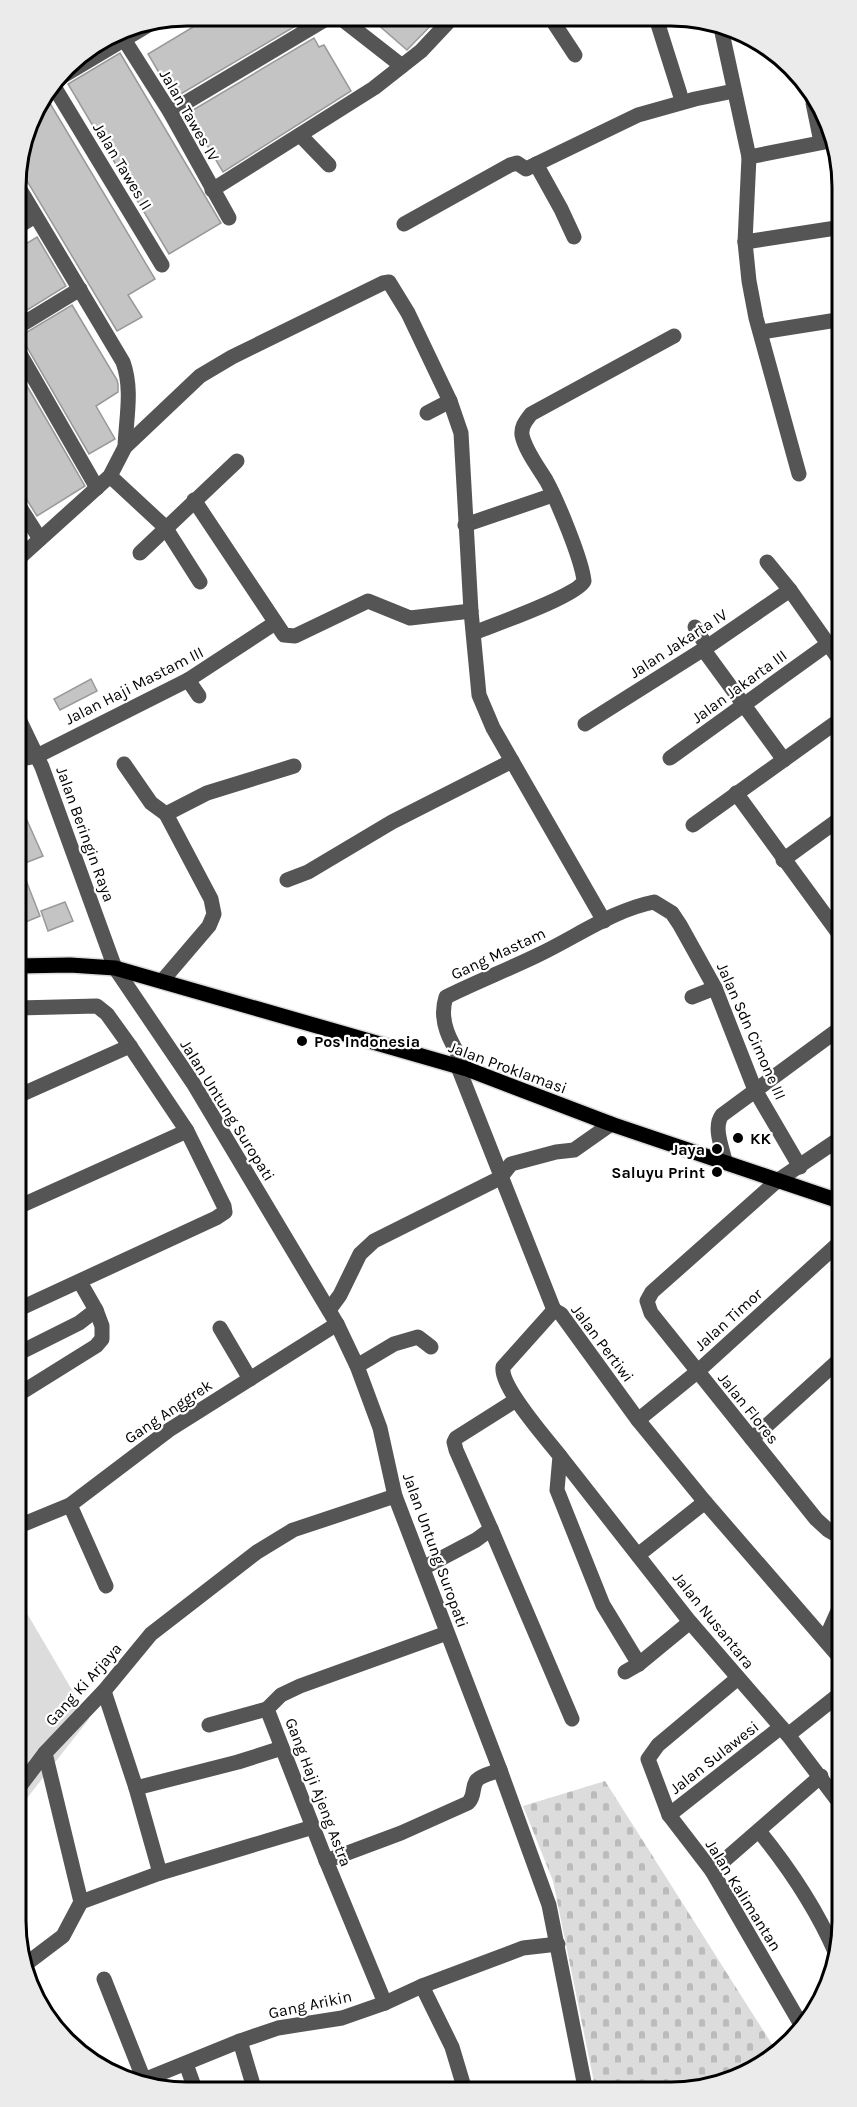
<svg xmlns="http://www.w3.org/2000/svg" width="857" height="2107" viewBox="0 0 857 2107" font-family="Karla,sans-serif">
	<defs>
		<pattern id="cemetery-stones" width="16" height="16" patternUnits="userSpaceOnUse" patternTransform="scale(1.5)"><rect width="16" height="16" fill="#dcdcdc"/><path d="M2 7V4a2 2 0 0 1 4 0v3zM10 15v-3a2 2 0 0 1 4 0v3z" fill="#bbb"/></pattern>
	</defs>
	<rect width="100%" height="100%" fill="#fff"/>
	<!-- green -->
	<path fill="#dcdcdc" d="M 25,1610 L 89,1719 L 20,1807 L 20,1612 Z"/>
	<!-- cemetery -->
	<path fill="url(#cemetery-stones)" d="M 605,1781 L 775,2049 L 714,2086 L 595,2087 L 553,1881 L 523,1806 Z"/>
	<!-- building -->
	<g fill="#c4c4c4" stroke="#999" stroke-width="1.5">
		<path d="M 213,15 L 301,16 L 304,21 L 174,98 L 148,54 Z"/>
		<path d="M 368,16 L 434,17 L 439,17 L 407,50 Z"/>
		<path d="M 314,38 L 319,47 L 324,45 L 351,91 L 223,172 L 188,113 Z"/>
		<path d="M 120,53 L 221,223 L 169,254 L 68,84 Z"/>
		<path d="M 45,95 L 155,279 L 128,295 L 142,317 L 117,331 L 18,166 L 33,111 Z"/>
		<path d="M 37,237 L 66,286 L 16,317 L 16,250 Z"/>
		<path d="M 72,305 L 117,380 L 118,384 L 118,392 L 96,406 L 115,439 L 89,454 L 24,342 L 17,338 Z"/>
		<path d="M 16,367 L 85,486 L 37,516 L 24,495 L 16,491 Z"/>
		<path d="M 91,679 L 97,691 L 60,710 L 54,699 Z"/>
		<path d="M 17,798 L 43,856 L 20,865 L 40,916 L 21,924 L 18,914 Z"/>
		<path d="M 65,902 L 73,921 L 48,931 L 41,911 Z"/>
	</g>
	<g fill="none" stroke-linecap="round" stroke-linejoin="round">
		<!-- major casing -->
		<g stroke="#dbdbdb" stroke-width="18">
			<path id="major" d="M 18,966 L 70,965 L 115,968 L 467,1069 L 611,1124 L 839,1201"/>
		</g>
		<!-- minor -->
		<g stroke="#555" stroke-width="15">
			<path d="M 338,16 L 402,66"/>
			<path d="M 550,17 L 575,55"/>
			<path d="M 656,18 L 680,94"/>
			<path d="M 721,28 L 749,157 L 745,242 L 749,281 L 756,318 L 799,474"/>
			<path d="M 118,30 L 170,112 L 229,218"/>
			<path d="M 56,80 L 155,21"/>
			<path d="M 53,85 L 162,265"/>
			<path d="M 813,103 L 821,142"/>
			<path d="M 170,112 L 331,16"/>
			<path d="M 300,135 L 329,165"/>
			<path d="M 749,157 L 835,140"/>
			<path d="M 536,164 L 561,209 L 574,237"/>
			<path d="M 15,181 L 123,362 C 133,390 126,418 125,447"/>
			<path d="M 212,190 L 374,88 L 421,51 L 453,17"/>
			<path d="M 404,224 L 510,165 L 517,163 L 526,169 L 638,115 L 695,99 L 734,91"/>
			<path d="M 16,228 L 35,216"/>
			<path d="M 745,242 L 836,228"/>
			<path d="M 16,328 L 80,289"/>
			<path d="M 761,332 L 837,320"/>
			<path d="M 16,347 L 97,488"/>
			<path d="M 427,413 L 450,401"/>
			<path d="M 110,476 L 165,527 L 200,582"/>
			<path d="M 194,500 L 284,635 L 295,636 L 368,601 L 410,618 L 471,611"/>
			<path d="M 16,501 L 40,539"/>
			<path d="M 465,525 L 553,495"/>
			<path d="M 140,553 L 237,461"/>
			<path d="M 17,560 L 110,476 L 125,447 L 200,376 L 232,357 L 383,283 L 389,282 L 408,313 L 450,401 L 461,433 L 471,611 L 479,695 L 493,728 L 604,921"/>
			<path d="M 767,562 L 790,590 L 838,658"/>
			<path d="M 695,627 L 707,647"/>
			<path d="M 474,633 C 493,625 577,596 584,581 C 582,560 557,500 546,480 C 538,467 525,450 522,435 C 521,426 526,421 531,414 L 674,336"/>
			<path d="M 703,649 L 784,760"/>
			<path d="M 188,680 L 199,696"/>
			<path d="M 17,715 L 42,767 L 115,968 L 193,1083 L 337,1324 L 357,1366 L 380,1428 L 395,1496 L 500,1770 L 549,1905 L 585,2087"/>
			<path d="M 585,724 L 707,647 L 790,590"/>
			<path d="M 670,758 L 828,644"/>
			<path d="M 17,760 L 37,756 L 188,680 L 275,623"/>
			<path d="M 124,764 L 151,803 L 166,814 L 211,899 L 214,914 L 209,926 L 162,981"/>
			<path d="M 736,793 L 839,934"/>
			<path d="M 166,814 L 207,793 L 294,766"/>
			<path d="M 693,825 L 838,721"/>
			<path d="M 783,860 L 838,820"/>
			<path d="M 287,880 L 308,872 L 392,822 L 512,761"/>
			<path d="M 692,997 L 715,988"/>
			<path d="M 18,1008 L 97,1006 L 107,1014 L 130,1046"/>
			<path d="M 458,1067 L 554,1310"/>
			<path d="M 467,1069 C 454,1047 437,1024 446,997 C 476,982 507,970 538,955 C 576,937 613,910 654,902 L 672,913 L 680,925 L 715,988 L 755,1090 L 800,1167"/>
			<path d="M 18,1096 L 130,1046 L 187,1131"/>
			<path d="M 839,1139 L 777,1181 L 652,1292 L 647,1301 L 651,1313 L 816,1519 L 828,1530 L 840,1537"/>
			<path d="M 725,1161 C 722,1147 713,1127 722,1115 L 839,1029"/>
			<path d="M 18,1207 L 187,1131 L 224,1206 L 225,1212 L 216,1218 L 19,1309"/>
			<path d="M 329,1310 L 340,1295 L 360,1254 L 374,1241 L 500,1178 L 511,1164 L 556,1152 L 574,1150 L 611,1124"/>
			<path d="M 220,1328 L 250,1379"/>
			<path d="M 19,1353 L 79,1323 L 96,1310 L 80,1282"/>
			<path d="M 357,1366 L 394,1344 L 418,1337 L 431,1347"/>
			<path d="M 19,1394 L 96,1346 L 102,1339 L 102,1326 L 96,1310"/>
			<path d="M 638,1420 L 697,1372 L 840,1242"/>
			<path d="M 752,1439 L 840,1359"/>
			<path d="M 560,1456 L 690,1622 L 788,1735 L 841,1805"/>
			<path d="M 70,1505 L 106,1586"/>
			<path d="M 19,1526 L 70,1505 L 169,1430 L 337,1324"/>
			<path d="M 491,1529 L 456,1450 L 454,1442 L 456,1438 L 516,1400"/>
			<path d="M 638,1555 L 705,1502"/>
			<path d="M 423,1568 L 476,1540 L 491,1529 L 572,1719"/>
			<path d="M 825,1640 L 841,1604"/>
			<path d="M 639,1664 L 603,1605 L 557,1490 L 560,1456 C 546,1438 500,1387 503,1367 L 554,1310 L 561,1314 L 638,1420 L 705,1502 L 841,1659"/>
			<path d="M 625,1672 L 639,1664 L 690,1622"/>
			<path d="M 738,1678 L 658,1745 L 648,1759 L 669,1815 L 712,1871 L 803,2028"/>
			<path d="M 104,1691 L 136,1788 L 160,1873"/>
			<path d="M 209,1725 L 267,1709"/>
			<path d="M 788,1735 L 841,1693"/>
			<path d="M 20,1786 L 45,1753"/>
			<path d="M 136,1788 L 238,1762 L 282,1748"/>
			<path d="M 669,1815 L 781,1727"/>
			<path d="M 313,1827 L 160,1873 L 81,1902 L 45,1753 L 104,1691 L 151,1634 L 257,1552 L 293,1530 L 395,1496"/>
			<path d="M 759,1831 C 789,1868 817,1910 836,1954"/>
			<path d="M 326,1861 L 401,1833 L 468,1803 C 476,1795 471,1787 477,1780 C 482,1775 493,1773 500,1770"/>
			<path d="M 712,1871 L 821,1776"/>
			<path d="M 22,1967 L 63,1936 L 81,1902"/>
			<path d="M 104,1979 L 144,2080"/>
			<path d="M 422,1986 L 452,2047 L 464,2087"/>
			<path d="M 385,2003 L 325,1858 L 267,1709 L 281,1695 L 300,1686 L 447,1633"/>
			<path d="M 240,2041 L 254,2088"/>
			<path d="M 186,2064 L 195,2089"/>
			<path d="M 139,2082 L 240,2041 L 278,2028 L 342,2018 L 385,2003 L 422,1986 L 523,1948 L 558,1944"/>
		</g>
		<!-- major -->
		<use href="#major" stroke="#000" stroke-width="15"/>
	</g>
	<!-- markers -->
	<g fill="#000" stroke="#fff" stroke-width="2">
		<circle cx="302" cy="1041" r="6"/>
		<circle cx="738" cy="1138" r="6"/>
		<circle cx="717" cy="1149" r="6"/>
		<circle cx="717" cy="1172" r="6"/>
	</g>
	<g text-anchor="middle" stroke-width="4.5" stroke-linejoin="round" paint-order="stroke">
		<!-- street labels -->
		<g font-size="16" fill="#000" stroke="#fff">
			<text transform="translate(190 115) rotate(60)" y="6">Jalan Tawes IV</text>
			<text transform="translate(123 166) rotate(59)" y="6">Jalan Tawes II</text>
			<text transform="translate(678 643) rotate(-33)" y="6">Jalan Jakarta IV</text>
			<text transform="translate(134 685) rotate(-27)" y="6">Jalan Haji Mastam III</text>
			<text transform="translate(739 686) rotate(-36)" y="6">Jalan Jakarta III</text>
			<text transform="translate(86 834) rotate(70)" y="6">Jalan Beringin Raya</text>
			<text transform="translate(498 953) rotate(-25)" y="6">Gang Mastam</text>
			<text transform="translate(752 1031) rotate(66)" y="6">Jalan Sdn Cimone III</text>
			<text transform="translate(508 1067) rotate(20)" y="6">Jalan Proklamasi</text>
			<text transform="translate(228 1110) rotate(58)" y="6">Jalan Untung Suropati</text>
			<text transform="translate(728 1319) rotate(-42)" y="6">Jalan Timor</text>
			<text transform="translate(603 1343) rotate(53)" y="6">Jalan Pertiwi</text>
			<text transform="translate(749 1408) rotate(51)" y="6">Jalan Flores</text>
			<text transform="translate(168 1411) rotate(-34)" y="6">Gang Anggrek</text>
			<text transform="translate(436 1550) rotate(70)" y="6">Jalan Untung Suropati</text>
			<text transform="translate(714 1620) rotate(51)" y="6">Jalan Nusantara</text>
			<text transform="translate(83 1684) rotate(-48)" y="6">Gang Ki Arjaya</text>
			<text transform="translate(714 1757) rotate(-38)" y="6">Jalan Sulawesi</text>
			<text transform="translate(319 1792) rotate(69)" y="6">Gang Haji Ajeng Astra</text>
			<text transform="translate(744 1895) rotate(58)" y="6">Jalan Kalimantan</text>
			<text transform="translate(310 2004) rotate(-12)" y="6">Gang Arikin</text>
		</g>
		<!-- poi labels -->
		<g font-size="16" font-weight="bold" fill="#000" stroke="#fff" text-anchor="start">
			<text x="314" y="1047">Pos Indonesia</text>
			<text x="750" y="1144">KK</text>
			<text x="705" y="1155" text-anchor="end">Jaya</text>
			<text x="705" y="1178" text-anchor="end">Saluyu Print</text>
		</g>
	</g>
	<!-- crop -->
	<path d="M0 0H857V2107H0ZM187 26H671A161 161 0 0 1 832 187V1921A161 161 0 0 1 671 2082H187A161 161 0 0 1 26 1921V187A161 161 0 0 1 187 26Z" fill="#ebebeb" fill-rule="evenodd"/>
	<path fill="none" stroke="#000" stroke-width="3" d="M187 26H671A161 161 0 0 1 832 187V1921A161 161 0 0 1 671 2082H187A161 161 0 0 1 26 1921V187A161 161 0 0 1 187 26Z"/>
</svg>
